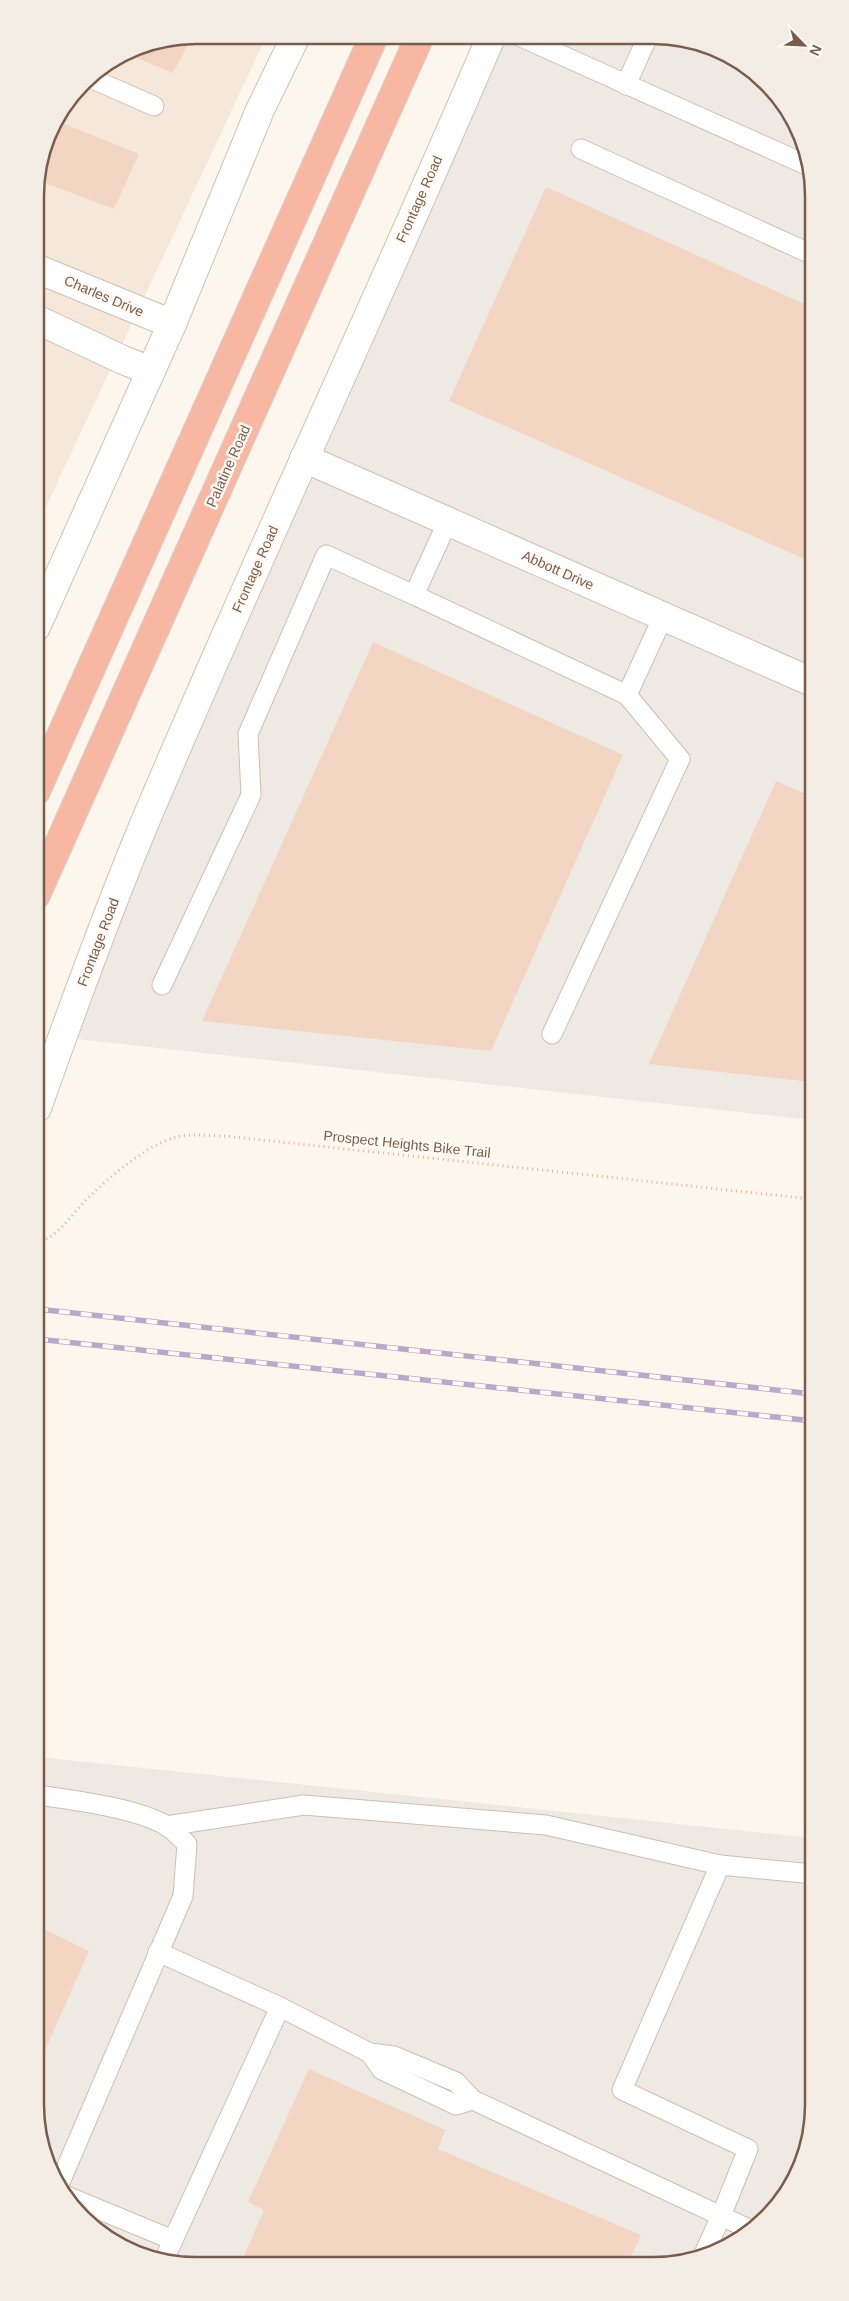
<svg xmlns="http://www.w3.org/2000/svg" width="849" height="2301" viewBox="0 0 849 2301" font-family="Arial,sans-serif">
	<rect width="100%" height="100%" fill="#fdf6ec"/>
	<!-- residential -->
	<path fill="#f5e8da" d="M 196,35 L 267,35 L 36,528 L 35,185 L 52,125 L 90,75 L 135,47 Z"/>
	<!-- industrial -->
	<g fill="#efe9e4">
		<path d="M 507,37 L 685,38 L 733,56 L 767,82 L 793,116 L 811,164 L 812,1120 L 59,1037 Z"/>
		<path d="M 38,1757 L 813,1838 L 814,2115 L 802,2166 L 774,2211 L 734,2244 L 685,2263 L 165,2263 L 125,2249 L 82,2219 L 56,2185 L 38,2137 Z"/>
	</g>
	<!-- building -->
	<g fill="#f3d5c3">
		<path d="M 192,36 L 173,73 L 125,53 L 135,47 Z"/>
		<path d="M 55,120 L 139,154 L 114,209 L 37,180 L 52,125 Z"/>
		<path d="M 546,187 L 811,307 L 811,562 L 449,401 Z"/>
		<path d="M 373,642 L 623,755 L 491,1051 L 202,1021 Z"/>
		<path d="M 776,781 L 812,797 L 812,1082 L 649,1064 Z"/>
		<path d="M 38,1926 L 89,1951 L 38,2066 Z"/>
		<path d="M 309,2069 L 445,2130 L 438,2149 L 641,2235 L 628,2263 L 241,2263 L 264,2210 L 248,2202 Z"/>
	</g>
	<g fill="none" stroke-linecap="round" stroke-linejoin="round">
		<!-- lane casing -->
		<g stroke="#d1beb0" stroke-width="21">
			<g id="lane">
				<path d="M 521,37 L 811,167"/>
				<path d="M 88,77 L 154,106"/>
				<path d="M 626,85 L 647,38"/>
				<path d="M 581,149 L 811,254"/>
				<path d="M 448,521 L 414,595 L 627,695 L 663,617"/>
				<path d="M 162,985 L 251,795 L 248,734 L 326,555 L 414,595"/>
				<path d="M 552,1034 L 680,759 L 627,695"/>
				<path d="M 38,1795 C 73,1800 137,1808 167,1826 C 174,1831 181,1838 187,1844 L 183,1896 L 58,2187"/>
				<path d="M 166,1826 L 304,1805 L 546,1825 L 720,1865"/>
				<path d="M 158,1952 L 280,2007 L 163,2262"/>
				<path d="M 280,2007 L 370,2053 L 394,2056 L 456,2082 L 473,2100 L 721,2216 L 703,2256"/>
				<path d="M 370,2053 L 382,2070 L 456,2105 L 473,2100"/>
				<path d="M 64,2195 L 173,2240"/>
				<path d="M 751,2230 L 721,2216 L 748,2149 L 622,2090 L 720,1865 L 813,1874"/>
			</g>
		</g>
		<!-- street casing -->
		<g stroke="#d1beb0" stroke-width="30">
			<g id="street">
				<path d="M 35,268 L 172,324"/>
				<path d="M 36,319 L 123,360 L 151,371"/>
				<path d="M 304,458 L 812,682"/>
			</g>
		</g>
		<!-- secondary casing -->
		<g stroke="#d6c0b0" stroke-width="30">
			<g id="secondary">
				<path d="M 36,627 L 172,324 L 260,110 L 296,36"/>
				<path d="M 37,1108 C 70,1015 104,921 142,829 C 254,563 378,302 491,37"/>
			</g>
		</g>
		<!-- highway casing -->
		<g stroke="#dad1cd" stroke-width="30">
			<g id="highway">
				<path d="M 36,791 L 374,36"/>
				<path d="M 36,895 L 420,36"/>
			</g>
		</g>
		<!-- path -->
		<path stroke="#d9b8a5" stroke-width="3" stroke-dasharray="1 4" stroke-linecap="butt" d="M 37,1243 C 60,1236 71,1214 88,1198 C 109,1177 147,1145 176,1137 C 190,1133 210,1136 225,1136 L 812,1199"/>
		<!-- lane -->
		<use href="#lane" stroke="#fff" stroke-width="19"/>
		<!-- street -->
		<use href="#street" stroke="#fff" stroke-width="28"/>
		<!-- secondary -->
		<use href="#secondary" stroke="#fff" stroke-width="28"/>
		<!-- highway -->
		<use href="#highway" stroke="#f7b7a3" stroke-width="28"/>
		<!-- rail casing -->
		<g stroke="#b9a8c9" stroke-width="5.5">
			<g id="rail">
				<path d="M 37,1309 L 813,1394"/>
				<path d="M 37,1339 L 813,1421"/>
			</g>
		</g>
		<!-- rail -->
		<use href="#rail" stroke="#fffaf3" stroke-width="4" stroke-dasharray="11" stroke-linecap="butt"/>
	</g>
	<g text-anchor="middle" stroke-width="5" stroke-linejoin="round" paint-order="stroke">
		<!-- street labels -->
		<g font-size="14" fill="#7a5c4d" stroke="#fffaf3">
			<text transform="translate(419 199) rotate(-66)" y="5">Frontage Road</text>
			<text transform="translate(104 296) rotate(23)" y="5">Charles Drive</text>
			<text transform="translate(228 466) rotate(-66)" y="5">Palatine Road</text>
			<text transform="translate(255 569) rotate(-66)" y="5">Frontage Road</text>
			<text transform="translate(558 570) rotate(24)" y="5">Abbott Drive</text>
			<text transform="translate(98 942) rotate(-69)" y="5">Frontage Road</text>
			<text transform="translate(407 1144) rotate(6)" y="5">Prospect Heights Bike Trail</text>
		</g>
	</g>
	<!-- crop -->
	<path d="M0 0H849V2301H0ZM196 44H653A152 152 0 0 1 805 196V2105A152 152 0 0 1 653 2257H196A152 152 0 0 1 44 2105V196A152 152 0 0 1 196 44Z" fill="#f4ede6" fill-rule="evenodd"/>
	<path fill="none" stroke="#7a5c4d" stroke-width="2.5" d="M196 44H653A152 152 0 0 1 805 196V2105A152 152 0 0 1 653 2257H196A152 152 0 0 1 44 2105V196A152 152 0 0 1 196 44Z"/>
	<!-- north arrow -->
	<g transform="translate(804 45) rotate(114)" stroke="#fffaf3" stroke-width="4" paint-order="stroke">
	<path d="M0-4L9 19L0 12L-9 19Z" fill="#7a5c4d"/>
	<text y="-8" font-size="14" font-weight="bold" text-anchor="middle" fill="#7a5c4d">N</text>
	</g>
</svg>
